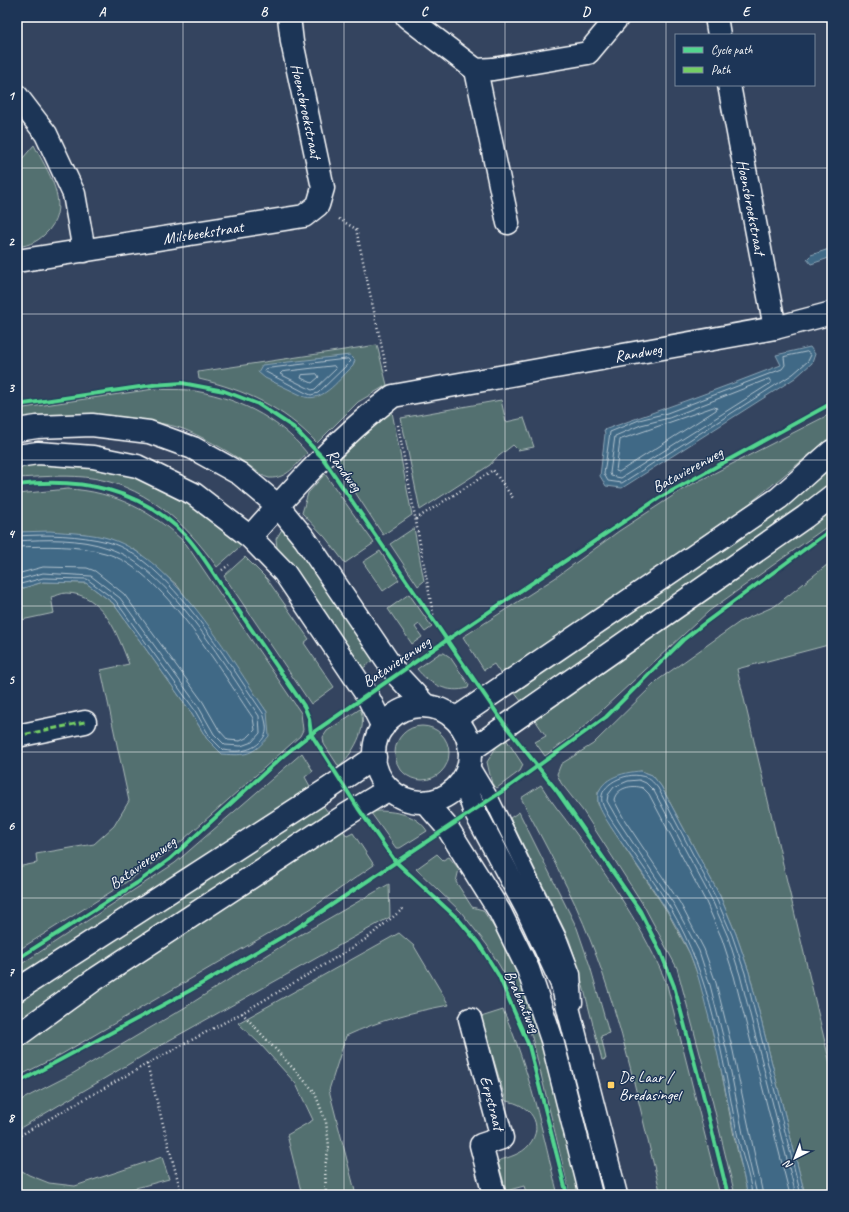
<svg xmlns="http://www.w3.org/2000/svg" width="849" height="1212" viewBox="0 0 849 1212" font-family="Caveat,sans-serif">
	<rect width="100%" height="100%" fill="#34445f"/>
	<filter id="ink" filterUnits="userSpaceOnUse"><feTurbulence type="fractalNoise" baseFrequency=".025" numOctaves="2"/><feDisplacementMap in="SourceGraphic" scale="8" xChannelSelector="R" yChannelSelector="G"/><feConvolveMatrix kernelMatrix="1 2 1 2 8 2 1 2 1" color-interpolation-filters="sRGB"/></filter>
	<g filter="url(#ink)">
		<!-- green -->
		<g fill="#53706f" stroke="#a9b8b7">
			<path d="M 34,145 C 47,171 71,203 49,230 C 39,241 31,245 17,247 L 17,165 Z"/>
			<path d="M 377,345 L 387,385 L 358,402 L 317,443 C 283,407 245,390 199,379 L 198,372 Z"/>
			<path d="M 154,389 C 165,390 177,389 188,390 C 234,396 278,417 307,453 C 296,465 287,479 269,478 C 263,477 258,472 254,469 C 233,454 211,441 188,431 C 177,426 164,424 153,422 C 107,413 63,414 17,419 L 17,409 Z"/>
			<path d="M 501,400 L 506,422 L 524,418 L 534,447 L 518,450 L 513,445 L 495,459 L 490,465 L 420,510 L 401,418 Z"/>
			<path d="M 392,412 L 412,515 L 383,535 L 336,463 L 375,422 Z"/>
			<path d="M 832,413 L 832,436 L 749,504 L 502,676 L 494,664 L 484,670 L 463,637 L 555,578 L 619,531 L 685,488 Z"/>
			<path d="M 40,462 L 81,463 L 124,472 L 188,504 L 243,544 L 217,567 C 184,521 143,483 84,477 C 62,475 39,477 17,478 L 17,465 Z"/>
			<path d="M 832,465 L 832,483 L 521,701 L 514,692 L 735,541 Z"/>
			<path d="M 325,474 L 374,543 L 345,563 L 325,537 L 302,513 L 308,493 Z"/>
			<path d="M 68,489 C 114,491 154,512 186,544 L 301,713 L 303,730 L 300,736 L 175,847 L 125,883 L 17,951 L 17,867 L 37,863 L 36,854 L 94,844 L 114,826 L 129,801 L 101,670 L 129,664 C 118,636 104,593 66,593 C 62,593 56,596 51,597 L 54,613 L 17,621 L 17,590 L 43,582 L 86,583 L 113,603 L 190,711 L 207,739 L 267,712 L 177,585 L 135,550 L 110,539 L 84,534 L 17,532 L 17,494 Z"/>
			<path d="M 832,508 L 832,523 L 709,611 L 578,732 L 545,756 L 535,742 L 546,736 L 533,717 Z"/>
			<path d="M 284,526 L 375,659 L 362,669 L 304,583 L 277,548 L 276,539 Z"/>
			<path d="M 414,528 L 424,581 L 418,586 L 390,544 Z"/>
			<path d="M 380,551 L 399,580 L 383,591 L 363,562 Z"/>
			<path d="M 245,557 L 267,579 L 309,639 L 304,643 L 334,687 L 311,704 L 224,576 Z"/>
			<path d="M 832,561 L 832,644 L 737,669 L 832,1072 L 832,1195 L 805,1195 L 749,972 L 736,934 L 720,896 L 661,786 L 652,775 L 641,771 L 607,781 L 598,792 L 598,804 L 611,827 L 667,911 L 690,954 L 702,987 L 718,1054 L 734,1136 L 748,1195 L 735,1195 L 709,1087 L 677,968 L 644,906 L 583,811 L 561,783 L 557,774 L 561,764 L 593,744 L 658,680 L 741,621 L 775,606 Z"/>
			<path d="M 409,594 L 432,627 L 425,632 L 419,624 L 415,627 L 422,637 L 412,644 L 388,609 Z"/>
			<path d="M 444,653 L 450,657 L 469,685 L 468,688 C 448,694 429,684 417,669 L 440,653 Z"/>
			<path d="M 360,709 C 369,728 352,754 339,767 L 324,744 L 323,737 L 327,731 Z"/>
			<circle cx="422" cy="753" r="27"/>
			<path d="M 504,739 L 506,739 L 523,765 L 520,771 L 497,788 L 492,784 L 487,762 L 497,746 Z"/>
			<path d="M 302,753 L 313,771 L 305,777 L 311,788 L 17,978 L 17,967 L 175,863 Z"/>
			<path d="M 541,785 C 551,802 564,817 575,832 C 610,880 645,930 667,985 L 720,1195 L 661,1195 C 640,1110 623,1023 591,942 C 572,892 545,845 521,798 Z"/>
			<path d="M 322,804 L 330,815 L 17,1028 L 17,1003 Z"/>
			<path d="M 376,811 C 394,811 417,814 427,831 L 400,848 L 396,848 L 371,813 Z"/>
			<path d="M 519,812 L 577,928 L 590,966 L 609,1033 L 601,1036 L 606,1059 L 602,1060 L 578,966 L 569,939 L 510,818 Z"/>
			<path d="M 341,828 L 347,836 L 353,833 L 374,865 L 312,908 L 62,1054 L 17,1077 L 17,1050 L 103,988 Z"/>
			<path d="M 437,854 L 443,860 L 449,857 L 459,869 L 456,882 L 472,907 L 483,910 L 507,948 L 519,975 L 544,1046 L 581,1195 L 570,1195 L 532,1037 L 514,990 L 487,945 L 461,912 L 416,869 Z"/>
			<path d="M 389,884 L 390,917 L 168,1041 L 17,1130 L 17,1102 L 72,1074 L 184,1008 L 291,940 Z"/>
			<path d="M 399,933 L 414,946 L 449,1005 C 411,1012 380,1020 346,1036 L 329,1090 L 356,1195 L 302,1195 L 287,1135 L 313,1120 L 296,1084 L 261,1045 L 238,1023 Z"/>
			<path d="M 503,1010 C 530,1069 542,1132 558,1195 L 527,1195 L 524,1186 L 506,1191 L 498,1161 C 509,1157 522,1154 529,1145 C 546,1124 529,1104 506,1101 L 481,1017 Z"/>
			<path d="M 162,1157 L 169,1179 L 110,1195 L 17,1195 L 17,1168 L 29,1175 L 49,1183 L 75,1186 Z"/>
		</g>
		<!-- water -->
		<g fill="#3f6986" stroke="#8ca5b6">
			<path d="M 832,248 L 832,257 L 811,264 L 807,259 L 811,255 Z"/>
			<path d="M 810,347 L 815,354 L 812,363 L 795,378 L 622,488 L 606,486 L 600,476 L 605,434 L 604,430 C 663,409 722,388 781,365 L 776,355 Z"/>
			<path d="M 350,355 L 355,360 L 353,366 C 340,378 324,402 305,397 L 265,378 L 258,372 L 262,365 Z"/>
			<path d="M 50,531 C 70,533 92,533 111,539 C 175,560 230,658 267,712 L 269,736 C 253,755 246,756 222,754 L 207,739 L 190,711 L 113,603 L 86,583 L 43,582 L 17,590 L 17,532 Z"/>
			<path d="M 641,771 L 652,775 L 661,786 L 720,896 L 736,934 L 749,972 L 805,1195 L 748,1195 C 734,1136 724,1077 709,1018 C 703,997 699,975 690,954 C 674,917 649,883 626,849 C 619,839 600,813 598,802 C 595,779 623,772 641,771 Z"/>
		</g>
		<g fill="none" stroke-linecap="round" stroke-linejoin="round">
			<!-- shore -->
			<g stroke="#b2c3cf" stroke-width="1">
				<path d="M 807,352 L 811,355 L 808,361 L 793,374 L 622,483 L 608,481 L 604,474 L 610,432 L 639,420 L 667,413 L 782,369 L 785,365 L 784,357 Z"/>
				<path d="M 348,359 L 351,361 L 349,363 L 318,393 L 311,395 L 306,393 L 264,371 L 265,369 Z"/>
				<path d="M 334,366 L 336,369 L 315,389 L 312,390 L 280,374 L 282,372 Z"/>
				<path d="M 317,374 L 319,377 L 312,383 L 301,378 L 302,375 Z"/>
				<path d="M 769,379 L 771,380 L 771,383 L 621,478 L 611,476 L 610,473 L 615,436 L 641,425 L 669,418 Z"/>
				<path d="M 714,407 L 717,408 L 716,410 L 619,472 L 616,471 L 620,440 Z"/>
				<path d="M 17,536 C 47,534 79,535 108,542 C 168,559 228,663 263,713 C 265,719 268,729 265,735 C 257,751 239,753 223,750 L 210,737 L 194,709 L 115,600 L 87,579 L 43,578 L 17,585"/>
				<path d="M 17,541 C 46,539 80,538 108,548 C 169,568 223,664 259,716 L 260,733 L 252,742 L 241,746 L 225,745 L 214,734 L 198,706 L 120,598 L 91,576 L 43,573 L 17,580"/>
				<path d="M 17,547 C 46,546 77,545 105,553 C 161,568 220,670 253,718 L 255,730 L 248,737 L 240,741 L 228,740 L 219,730 L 203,702 L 124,594 L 95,571 L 87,568 L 43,567 L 17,574"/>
				<path d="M 752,1195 C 750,1174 741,1154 737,1133 C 722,1056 711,977 671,909 C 656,884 638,860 622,836 C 616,826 605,813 602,802 C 598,784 627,772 641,776 C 649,777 653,782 658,788 L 716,898 L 732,935 L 745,973 L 801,1195"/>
				<path d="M 757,1195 L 743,1134 L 727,1052 L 710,985 L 699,951 L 675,906 L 619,822 L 607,801 L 608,795 L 614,787 L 628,781 L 639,780 L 646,783 L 654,791 L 712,900 L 728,937 L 740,975 L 796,1195"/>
				<path d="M 763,1195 L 733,1051 L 716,983 L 704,949 L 680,903 L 624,819 L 614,800 C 616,788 632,784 643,788 L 649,794 L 706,902 L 722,939 L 734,976 L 790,1195"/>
			</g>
			<!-- service casing -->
			<g stroke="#fff" stroke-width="17">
				<path id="service" d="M 470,763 L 491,798 L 560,940 L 573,974 L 575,1003"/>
			</g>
			<!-- minor casing -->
			<g stroke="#fff" stroke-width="25">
				<g id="minor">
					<path d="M 407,17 L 476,70 L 493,69 L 588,53 L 618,17"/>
					<path d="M 716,17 L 719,35"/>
					<path d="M 476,70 L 508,223"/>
					<path d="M 729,85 L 775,328"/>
					<path d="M 17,96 L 46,134 L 74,194 L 84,251"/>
					<path d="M 17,261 L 304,216 L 318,205 L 323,188 L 292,42 L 289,17"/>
					<path d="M 250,537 C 295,486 339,437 393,396 L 775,328 L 832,313"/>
					<path d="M 17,736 L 85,722"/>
					<path d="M 470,1019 L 502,1138 L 481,1145 L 494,1195"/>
				</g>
			</g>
			<!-- tertiary casing -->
			<g stroke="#fff" stroke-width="25">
				<g id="tertiary">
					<path d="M 17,430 L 37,427 L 92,425 L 149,432 L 193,448 L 240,474 L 278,506 L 305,539 L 397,675 L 426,706"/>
					<path d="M 17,456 L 38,453 L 93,457 L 137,466 L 194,494 L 250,537 L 284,572 L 367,695 L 383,727"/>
					<path d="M 464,779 L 474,810 L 527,909 L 562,984 L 616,1195"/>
					<path d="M 425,802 L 447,827 L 500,912 L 528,969 L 552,1040 L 591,1195"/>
				</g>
			</g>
			<!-- secondary casing -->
			<g stroke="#fff" stroke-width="25">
				<g id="secondary">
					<circle cx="422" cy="754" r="48"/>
					<path d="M 455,719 L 779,498 L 832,451"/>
					<path d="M 470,751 L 805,517 L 832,496"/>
					<path d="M 17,990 L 328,789 L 375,757"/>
					<path d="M 17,1036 L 94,980 L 346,815 L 389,789"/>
				</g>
			</g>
			<!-- path -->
			<g stroke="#fff" stroke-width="2.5" stroke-dasharray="1 3" stroke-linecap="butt">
				<path d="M 339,219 L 356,229 L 387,371"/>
				<path d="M 398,425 L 434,619"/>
				<path d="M 416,519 L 493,470 L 513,498"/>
				<path d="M 222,570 L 229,565"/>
				<path d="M 242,1013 L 314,1091 L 326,1122 L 329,1146 L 325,1166 L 326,1195"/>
				<path d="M 147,1064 L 181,1192"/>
				<path d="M 17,1137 L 147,1064 L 242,1013 L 314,971 L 366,939 L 404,908"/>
			</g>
			<!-- service -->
			<use href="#service" stroke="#1d3557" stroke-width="14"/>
			<!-- minor -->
			<use href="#minor" stroke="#1d3557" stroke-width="22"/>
			<!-- tertiary -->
			<use href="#tertiary" stroke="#1d3557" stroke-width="22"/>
			<!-- secondary -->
			<use href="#secondary" stroke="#1d3557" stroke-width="22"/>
			<!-- quiet -->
			<path stroke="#74ce65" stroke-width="3" stroke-dasharray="6 3" stroke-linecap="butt" d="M 17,736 L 85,722"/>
			<!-- cycleway casing -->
			<g stroke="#1d3557" stroke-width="6">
				<g id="cycleway">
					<path d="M 17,405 L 153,385 L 182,383 L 224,391 L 258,404 L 293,427 L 322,457 L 505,725 L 557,791 L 640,911 L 661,953 L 674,986 L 702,1090 L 728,1195"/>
					<path d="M 17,485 C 80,477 142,489 187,537 C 204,556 217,580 232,601 C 256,636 280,671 304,706 L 309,718 L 311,734 L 358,808 L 395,861 L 459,920 L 479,944 L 499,976 L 529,1046 L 567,1195"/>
					<path d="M 17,959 L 137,883 L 170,859 L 283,756 L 311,734 L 447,640 L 659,498 L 832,403"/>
					<path d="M 17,1083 L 189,991 L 294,930 L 510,786 L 606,717 L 683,640 L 702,625 L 832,529"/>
				</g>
			</g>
			<!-- cycleway -->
			<use href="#cycleway" stroke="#53d58f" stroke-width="4"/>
		</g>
	</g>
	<!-- grid -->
	<path fill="none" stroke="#fff" stroke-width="1" stroke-opacity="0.55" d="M 183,17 L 183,1195M 344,17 L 344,1195M 505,17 L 505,1195M 666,17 L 666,1195M 17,168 L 832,168M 17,314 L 832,314M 17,460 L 832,460M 17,606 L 832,606M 17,752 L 832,752M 17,898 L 832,898M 17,1044 L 832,1044"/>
	<!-- markers -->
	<rect fill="#ffd166" stroke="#1d3557" stroke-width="1.5" x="607" y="1081" width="8" height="8" rx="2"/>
	<g text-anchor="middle" stroke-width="3" stroke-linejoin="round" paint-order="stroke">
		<!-- street labels -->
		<g font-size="16" fill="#fff" stroke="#1d3557">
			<text transform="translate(307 111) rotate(78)" y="6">Hoensbroekstraat</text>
			<text transform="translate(752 207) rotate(79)" y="6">Hoensbroekstraat</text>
			<text transform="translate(203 232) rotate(-9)" y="6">Milsbeekstraat</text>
			<text transform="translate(638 352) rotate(-10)" y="6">Randweg</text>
			<text transform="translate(687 469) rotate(-29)" y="6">Batavierenweg</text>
			<text transform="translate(345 470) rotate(54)" y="6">Randweg</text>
			<text transform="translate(396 661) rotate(-34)" y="6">Batavierenweg</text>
			<text transform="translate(142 862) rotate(-36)" y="6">Batavierenweg</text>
			<text transform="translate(523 1001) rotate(66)" y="6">Brabantweg</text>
			<text transform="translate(493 1103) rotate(75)" y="6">Erpstraat</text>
		</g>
		<!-- poi labels -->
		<g font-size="16" fill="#fff" stroke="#1d3557" text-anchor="start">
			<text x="619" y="1082">De Laar /<tspan x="619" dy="18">Bredasingel</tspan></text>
		</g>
	</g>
	<!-- margin -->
	<rect width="849" height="1212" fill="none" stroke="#1d3557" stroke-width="44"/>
	<!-- legend -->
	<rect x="675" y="34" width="140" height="52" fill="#1d3557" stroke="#77869a"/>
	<rect x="683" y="47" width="20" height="6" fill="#53d58f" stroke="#77869a"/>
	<text x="711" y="54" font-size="12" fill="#ffffff">Cycle path</text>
	<rect x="683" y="67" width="20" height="6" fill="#74ce65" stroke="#77869a"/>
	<text x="711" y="74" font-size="12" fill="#ffffff">Path</text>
	<!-- north arrow -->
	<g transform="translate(795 1158) rotate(222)" stroke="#1d3557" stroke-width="3" paint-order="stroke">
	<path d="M0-3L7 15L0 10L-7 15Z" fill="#ffffff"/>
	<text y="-6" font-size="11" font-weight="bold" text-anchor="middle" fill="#ffffff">N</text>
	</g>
	<rect x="22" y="22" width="805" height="1168" fill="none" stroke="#fff" stroke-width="1.5"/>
	<g font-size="13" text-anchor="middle" font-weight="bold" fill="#fff">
		<text x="102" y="16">A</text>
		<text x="264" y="16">B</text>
		<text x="424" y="16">C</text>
		<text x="586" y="16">D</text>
		<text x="746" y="16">E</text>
		<text x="11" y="100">1</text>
		<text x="11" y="246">2</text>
		<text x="11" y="392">3</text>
		<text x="11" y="538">4</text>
		<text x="11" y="684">5</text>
		<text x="11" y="830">6</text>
		<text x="11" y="976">7</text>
		<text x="11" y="1122">8</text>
	</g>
</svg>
